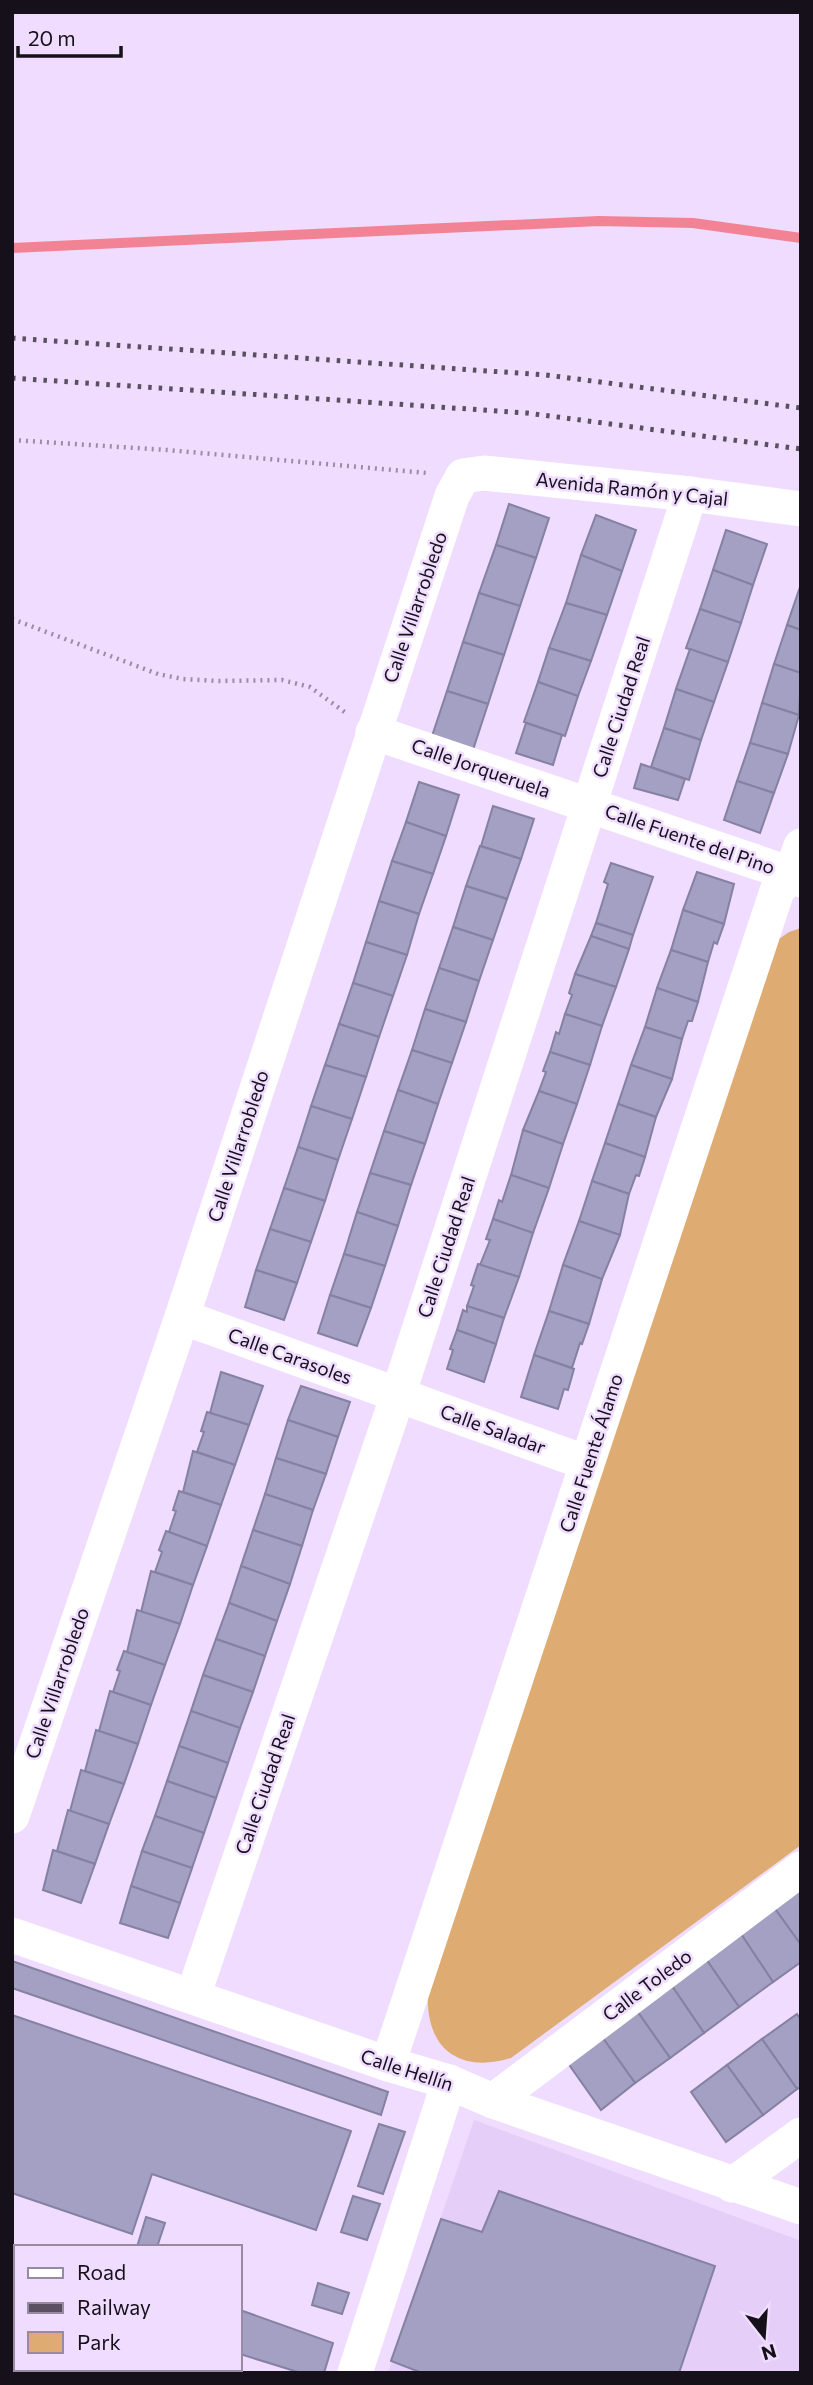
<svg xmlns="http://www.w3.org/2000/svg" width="813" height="2385" viewBox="0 0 813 2385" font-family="Commissioner,sans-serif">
	<rect width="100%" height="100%" fill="#efdcfe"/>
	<!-- built -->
	<path fill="#e5cef7" d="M 474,2120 L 801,2241 L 801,2373 L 388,2373 Z"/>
	<!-- green -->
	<path fill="#deac72" d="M 801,928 L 801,1845 L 511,2058 C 459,2074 425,2048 428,1993 L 779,939 L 789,932 Z"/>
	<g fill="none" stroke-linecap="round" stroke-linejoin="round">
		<!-- stream -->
		<path stroke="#f18395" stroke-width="10" d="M 12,248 L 599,221 L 693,223 L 801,238"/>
	</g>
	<!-- building -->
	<g fill="#a4a0c3" stroke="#8581a3" stroke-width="2">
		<path d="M 509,504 L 549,518 L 536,558 L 496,545 Z"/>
		<path d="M 596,515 L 636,530 L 622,571 L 581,555 Z"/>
		<path d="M 726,530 L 767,544 L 753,585 L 713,570 Z"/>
		<path d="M 496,545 L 536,558 L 520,606 L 479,593 Z"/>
		<path d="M 581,555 L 622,571 L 607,615 L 566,603 Z"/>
		<path d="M 713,570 L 753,585 L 741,623 L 700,609 Z"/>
		<path d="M 800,587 L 801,587 L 801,630 L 787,625 Z"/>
		<path d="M 479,593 L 520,606 L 504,655 L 463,642 Z"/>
		<path d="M 566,603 L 607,615 L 591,661 L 549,648 Z"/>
		<path d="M 700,609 L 741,623 L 728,662 L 686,648 Z"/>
		<path d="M 787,625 L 801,630 L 801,673 L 774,664 Z"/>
		<path d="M 463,642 L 504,655 L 488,704 L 447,691 Z"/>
		<path d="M 549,648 L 591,661 L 578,696 L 538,682 Z"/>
		<path d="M 690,649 L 728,662 L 714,702 L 676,689 Z"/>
		<path d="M 774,664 L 801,673 L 799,715 L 762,703 Z"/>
		<path d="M 538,682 L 578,696 L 565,736 L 524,722 Z"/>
		<path d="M 676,689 L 714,702 L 701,740 L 664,728 Z"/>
		<path d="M 447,691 L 488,704 L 472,753 L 431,739 Z"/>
		<path d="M 762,703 L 799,715 L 788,754 L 750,743 Z"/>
		<path d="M 526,723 L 562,735 L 553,765 L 516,753 Z"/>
		<path d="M 664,728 L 701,740 L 689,780 L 651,767 Z"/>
		<path d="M 750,743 L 788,754 L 774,793 L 737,781 Z"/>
		<path d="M 641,764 L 685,779 L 678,800 L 634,788 Z"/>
		<path d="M 737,781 L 774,793 L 760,833 L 724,820 Z"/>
		<path d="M 419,782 L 459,795 L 446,836 L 406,822 Z"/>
		<path d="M 493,806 L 534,819 L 521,859 L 481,846 Z"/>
		<path d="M 406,822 L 446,836 L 433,874 L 392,861 Z"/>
		<path d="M 480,846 L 521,859 L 507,899 L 466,886 Z"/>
		<path d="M 392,861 L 433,874 L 419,914 L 379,901 Z"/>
		<path d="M 611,863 L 653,877 L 633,935 L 596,923 L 608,884 L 604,882 Z"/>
		<path d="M 697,872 L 734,884 L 724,924 L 683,910 Z"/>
		<path d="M 466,886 L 507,899 L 493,940 L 453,927 Z"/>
		<path d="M 379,901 L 419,914 L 407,955 L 366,942 Z"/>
		<path d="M 683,910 L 724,924 L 717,944 L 714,942 L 708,962 L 671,950 Z"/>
		<path d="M 596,923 L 633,935 L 629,949 L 591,936 Z"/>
		<path d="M 453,927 L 493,940 L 479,981 L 439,968 Z"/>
		<path d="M 591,936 L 629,949 L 616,987 L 575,974 Z"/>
		<path d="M 366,942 L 407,955 L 393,996 L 353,983 Z"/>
		<path d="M 671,950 L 708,962 L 698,1002 L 657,988 Z"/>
		<path d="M 439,968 L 479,981 L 466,1022 L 425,1009 Z"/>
		<path d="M 575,974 L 616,987 L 602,1026 L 565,1014 L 572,995 L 569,993 Z"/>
		<path d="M 353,983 L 393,996 L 379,1037 L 339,1024 Z"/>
		<path d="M 657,988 L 698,1002 L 692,1021 L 688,1021 L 682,1039 L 645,1027 Z"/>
		<path d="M 425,1009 L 466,1022 L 452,1063 L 412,1050 Z"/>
		<path d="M 565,1014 L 602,1026 L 590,1065 L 550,1052 L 556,1032 L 559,1034 Z"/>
		<path d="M 339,1024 L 379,1037 L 366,1077 L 325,1065 Z"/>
		<path d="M 645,1027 L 682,1039 L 672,1079 L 631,1065 Z"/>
		<path d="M 412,1050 L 452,1063 L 438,1104 L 398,1090 Z"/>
		<path d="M 550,1052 L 590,1065 L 577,1104 L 539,1091 L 546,1072 L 543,1071 Z"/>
		<path d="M 325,1065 L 366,1077 L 352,1119 L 311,1106 Z"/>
		<path d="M 631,1065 L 672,1079 L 656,1117 L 618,1104 Z"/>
		<path d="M 398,1090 L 438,1104 L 425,1144 L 384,1131 Z"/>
		<path d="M 539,1091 L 577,1104 L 563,1144 L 523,1130 Z"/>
		<path d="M 618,1104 L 656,1117 L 645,1157 L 605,1143 Z"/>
		<path d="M 311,1106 L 352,1119 L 338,1160 L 298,1147 Z"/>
		<path d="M 523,1130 L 563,1144 L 549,1188 L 511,1175 Z"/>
		<path d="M 384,1131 L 425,1144 L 411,1185 L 370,1173 Z"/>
		<path d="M 605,1143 L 645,1157 L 639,1176 L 636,1175 L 629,1194 L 592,1181 Z"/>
		<path d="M 298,1147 L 338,1160 L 325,1201 L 284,1188 Z"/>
		<path d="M 370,1173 L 411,1185 L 398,1226 L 357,1212 Z"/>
		<path d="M 511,1175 L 549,1188 L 533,1233 L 493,1219 L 499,1200 L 502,1202 Z"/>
		<path d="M 592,1181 L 629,1194 L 620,1235 L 579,1221 Z"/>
		<path d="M 284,1188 L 325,1201 L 311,1242 L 270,1229 Z"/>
		<path d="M 357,1212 L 398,1226 L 385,1266 L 344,1254 Z"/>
		<path d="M 493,1219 L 533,1233 L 519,1277 L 480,1265 L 490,1240 L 486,1239 Z"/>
		<path d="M 579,1221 L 620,1235 L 602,1279 L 563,1265 Z"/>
		<path d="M 270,1229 L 311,1242 L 297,1283 L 256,1270 Z"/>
		<path d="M 344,1254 L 385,1266 L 371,1308 L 330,1295 Z"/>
		<path d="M 478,1264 L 519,1277 L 504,1318 L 467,1306 L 474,1286 L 471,1285 Z"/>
		<path d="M 563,1265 L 602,1279 L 589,1324 L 549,1311 Z"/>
		<path d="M 256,1270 L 297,1283 L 284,1320 L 245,1307 Z"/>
		<path d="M 330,1295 L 371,1308 L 357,1346 L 318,1333 Z"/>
		<path d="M 467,1306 L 504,1318 L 496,1344 L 457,1330 L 463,1310 L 467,1312 Z"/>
		<path d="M 549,1311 L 589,1324 L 582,1344 L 580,1343 L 572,1368 L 534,1355 Z"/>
		<path d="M 457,1330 L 496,1344 L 484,1382 L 447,1369 L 453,1350 L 450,1349 Z"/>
		<path d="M 534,1355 L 574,1369 L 568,1390 L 564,1389 L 558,1409 L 521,1397 Z"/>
		<path d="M 221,1372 L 263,1386 L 249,1425 L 210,1413 Z"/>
		<path d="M 301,1386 L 350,1402 L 338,1437 L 288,1420 Z"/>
		<path d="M 207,1412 L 249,1425 L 235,1465 L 197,1452 L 204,1432 L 201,1431 Z"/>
		<path d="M 288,1420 L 338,1437 L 326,1474 L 276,1458 Z"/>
		<path d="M 193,1451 L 235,1465 L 221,1505 L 183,1492 Z"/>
		<path d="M 276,1458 L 326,1474 L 313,1510 L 265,1494 Z"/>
		<path d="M 179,1491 L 221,1505 L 207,1546 L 169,1532 L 176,1511 L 173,1510 Z"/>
		<path d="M 265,1494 L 313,1510 L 302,1546 L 253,1530 Z"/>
		<path d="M 253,1530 L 302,1546 L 290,1584 L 241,1566 Z"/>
		<path d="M 166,1531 L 207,1546 L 193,1585 L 155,1572 L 162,1552 L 159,1550 Z"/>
		<path d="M 241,1566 L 290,1584 L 277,1621 L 229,1603 Z"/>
		<path d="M 151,1571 L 193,1585 L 180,1624 L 141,1612 Z"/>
		<path d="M 229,1603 L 277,1621 L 265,1656 L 216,1639 Z"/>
		<path d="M 137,1610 L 180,1624 L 165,1665 L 127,1652 Z"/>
		<path d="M 216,1639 L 265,1656 L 253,1692 L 203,1675 Z"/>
		<path d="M 124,1651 L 165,1665 L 151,1705 L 113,1692 L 120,1671 L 117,1670 Z"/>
		<path d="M 203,1675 L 253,1692 L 240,1728 L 191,1711 Z"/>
		<path d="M 110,1691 L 151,1705 L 138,1744 L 99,1731 Z"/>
		<path d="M 191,1711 L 240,1728 L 228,1763 L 179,1746 Z"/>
		<path d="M 96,1730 L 138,1744 L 124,1784 L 85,1771 Z"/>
		<path d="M 179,1746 L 228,1763 L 216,1798 L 167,1781 Z"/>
		<path d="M 81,1770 L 124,1784 L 109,1824 L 70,1811 Z"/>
		<path d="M 167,1781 L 216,1798 L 204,1833 L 155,1816 Z"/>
		<path d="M 68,1810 L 109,1824 L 95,1864 L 57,1851 Z"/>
		<path d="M 155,1816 L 204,1833 L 192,1868 L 142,1851 Z"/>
		<path d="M 53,1850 L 95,1864 L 81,1903 L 43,1890 Z"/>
		<path d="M 142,1851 L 192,1868 L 180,1903 L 131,1886 Z"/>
		<path d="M 131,1886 L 180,1903 L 168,1938 L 120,1923 Z"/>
		<path d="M 801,1886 L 801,1945 L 773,1906 Z"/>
		<path d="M 773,1906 L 801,1945 L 801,1962 L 773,1982 L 739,1931 Z"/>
		<path d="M 739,1931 L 773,1982 L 739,2007 L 704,1956 Z"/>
		<path d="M 704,1956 L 739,2007 L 704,2033 L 670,1983 Z"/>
		<path d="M 12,1961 L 388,2092 L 381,2115 L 12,1988 Z"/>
		<path d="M 670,1983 L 704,2033 L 670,2058 L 635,2008 Z"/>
		<path d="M 635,2008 L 670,2058 L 635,2083 L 600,2034 Z"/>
		<path d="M 797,2014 L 801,2020 L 801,2087 L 797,2089 L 762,2039 Z"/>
		<path d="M 12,2015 L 351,2131 L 316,2230 L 152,2174 L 132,2234 L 12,2193 Z"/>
		<path d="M 600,2034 L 635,2083 L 601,2110 L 565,2059 Z"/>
		<path d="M 762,2039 L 797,2089 L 763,2115 L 727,2065 Z"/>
		<path d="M 727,2065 L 763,2115 L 726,2142 L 691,2092 Z"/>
		<path d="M 379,2124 L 405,2132 L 383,2194 L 358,2186 Z"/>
		<path d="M 499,2191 L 715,2266 L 679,2373 L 422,2373 L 391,2361 L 441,2219 L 482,2232 Z"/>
		<path d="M 353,2196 L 380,2204 L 367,2240 L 341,2232 Z"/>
		<path d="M 146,2217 L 165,2223 L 157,2247 L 137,2247 Z"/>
		<path d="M 12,2247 L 16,2248 L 16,2275 L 12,2274 Z"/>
		<path d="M 12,2274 L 16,2275 L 16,2303 L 12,2302 Z"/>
		<path d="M 318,2283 L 349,2293 L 342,2314 L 312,2305 Z"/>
		<path d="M 240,2310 L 333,2343 L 324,2373 L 301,2373 L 240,2354 Z"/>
		<path d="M 97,2369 L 201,2369 L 200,2373 L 96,2373 Z"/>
	</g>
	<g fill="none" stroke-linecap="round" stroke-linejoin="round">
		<!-- path -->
		<g stroke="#9a8ca5" stroke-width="4.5" stroke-dasharray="2 5" stroke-linecap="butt">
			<path d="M 12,440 L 167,450 L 427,473"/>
			<path d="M 12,619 L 158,674 L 183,679 L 218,681 L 282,680 L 310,687 L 346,713"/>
		</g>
		<!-- street -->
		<g stroke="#fff" stroke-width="35">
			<path d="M 373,732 L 791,874 L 801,880"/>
			<path d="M 182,1317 L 587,1463"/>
			<path d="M 12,1816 L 182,1317 L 452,496 L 463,476 L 484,473 L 690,494 L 801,509"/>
			<path d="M 12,1935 L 388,2064 L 449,2082 L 493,2101 L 801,2207"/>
			<path d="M 193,1996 L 398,1395 L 690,494"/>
			<path d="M 388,2064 L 777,891 L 791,874 L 801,846"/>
			<path d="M 493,2101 L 801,1869"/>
			<path d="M 732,2185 L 801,2135"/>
			<path d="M 355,2373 L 449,2082"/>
		</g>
		<!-- rail -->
		<g stroke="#5a5062" stroke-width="5" stroke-dasharray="3.5 7" stroke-linecap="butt">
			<path d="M 12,338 L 546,375 L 801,408"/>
			<path d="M 12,378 L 527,413 L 801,449"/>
		</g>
	</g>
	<g text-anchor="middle" stroke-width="5" stroke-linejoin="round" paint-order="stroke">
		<!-- street labels -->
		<g font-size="19" fill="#16101b" stroke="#efdcfe">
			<text transform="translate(632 489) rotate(6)" y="7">Avenida Ramón y Cajal</text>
			<text transform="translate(415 607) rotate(-71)" y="7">Calle Villarrobledo</text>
			<text transform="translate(621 707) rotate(-72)" y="7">Calle Ciudad Real</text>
			<text transform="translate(481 768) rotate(19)" y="7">Calle Jorqueruela</text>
			<text transform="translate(690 839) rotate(19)" y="7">Calle Fuente del Pino</text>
			<text transform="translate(238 1146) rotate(-72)" y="7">Calle Villarrobledo</text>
			<text transform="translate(446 1247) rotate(-72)" y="7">Calle Ciudad Real</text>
			<text transform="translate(290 1356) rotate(20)" y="7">Calle Carasoles</text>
			<text transform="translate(493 1429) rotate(20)" y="7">Calle Saladar</text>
			<text transform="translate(591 1453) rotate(-72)" y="7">Calle Fuente Álamo</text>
			<text transform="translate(57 1683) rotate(-71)" y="7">Calle Villarrobledo</text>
			<text transform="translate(265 1784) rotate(-71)" y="7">Calle Ciudad Real</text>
			<text transform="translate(647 1985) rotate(-37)" y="7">Calle Toledo</text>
			<text transform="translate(407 2070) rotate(18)" y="7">Calle Hellín</text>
		</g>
	</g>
	<!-- border -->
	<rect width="813" height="2385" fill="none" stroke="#16101b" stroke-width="28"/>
	<!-- legend -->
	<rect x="14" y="2245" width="228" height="126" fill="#efdcfe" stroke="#988aa3" stroke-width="2"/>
	<rect x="28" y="2268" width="35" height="10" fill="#ffffff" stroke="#988aa3" stroke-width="2"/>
	<text x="77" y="2280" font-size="21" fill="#16101b">Road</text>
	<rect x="28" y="2303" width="35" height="10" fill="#5a5062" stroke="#988aa3" stroke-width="2"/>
	<text x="77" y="2315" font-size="21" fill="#16101b">Railway</text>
	<rect x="28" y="2332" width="35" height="21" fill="#deac72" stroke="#988aa3" stroke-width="2"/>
	<text x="77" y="2350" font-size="21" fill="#16101b">Park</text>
	<!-- north arrow -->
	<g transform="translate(764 2336) rotate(163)" stroke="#efdcfe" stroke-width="5" paint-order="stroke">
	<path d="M0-5L12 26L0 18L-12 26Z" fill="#16101b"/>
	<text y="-10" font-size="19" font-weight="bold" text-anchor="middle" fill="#16101b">N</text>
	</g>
	<!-- scale -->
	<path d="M18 46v10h103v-10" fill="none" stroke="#16101b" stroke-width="3.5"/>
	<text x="28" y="46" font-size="21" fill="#16101b" stroke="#efdcfe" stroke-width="5" paint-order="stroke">20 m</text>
</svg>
